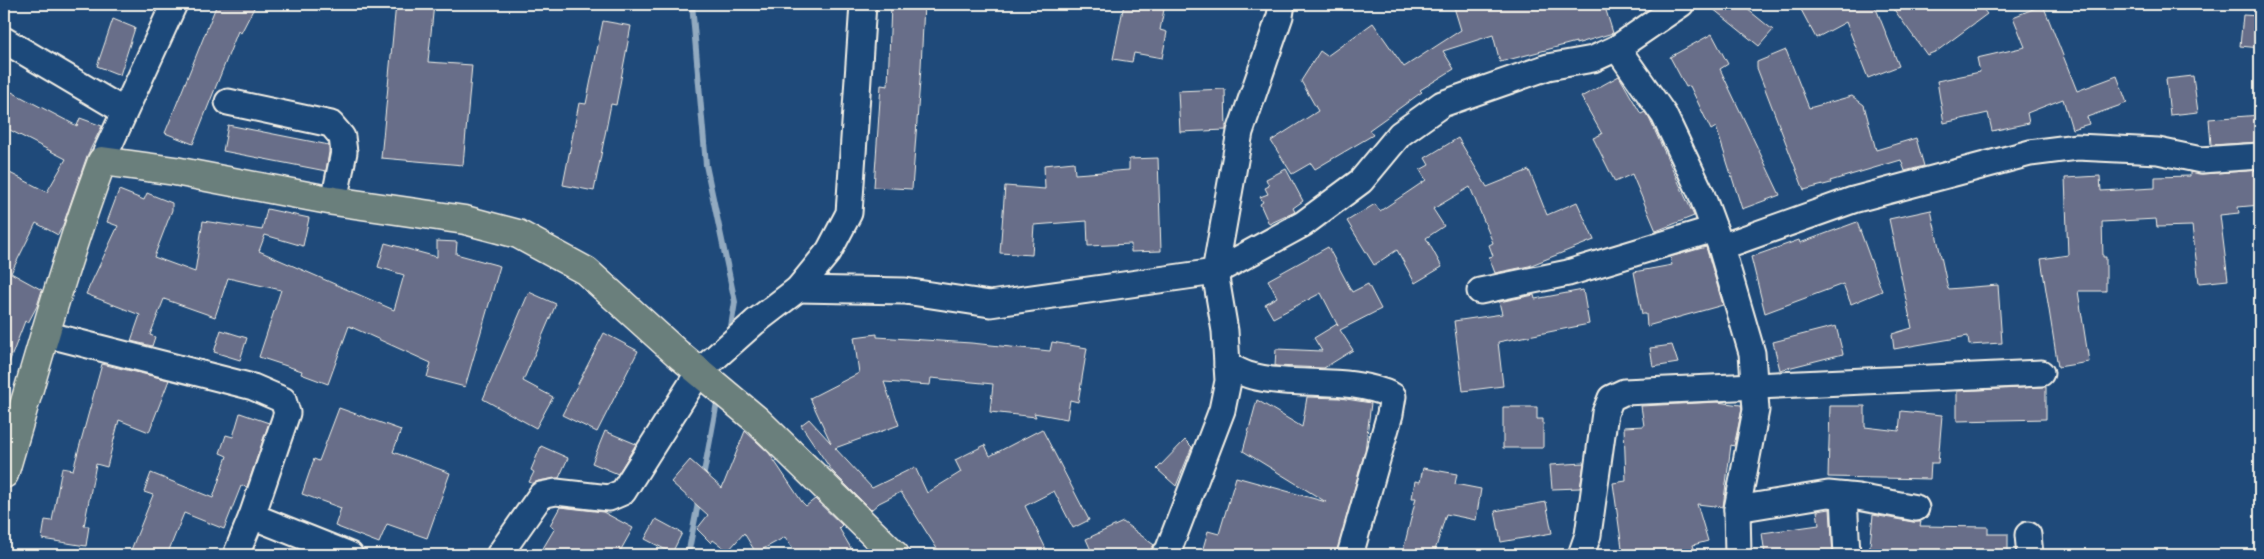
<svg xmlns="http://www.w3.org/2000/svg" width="2264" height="559" viewBox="0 0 2264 559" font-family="'Patrick Hand',sans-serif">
	<rect width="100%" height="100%" fill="#1f4a7a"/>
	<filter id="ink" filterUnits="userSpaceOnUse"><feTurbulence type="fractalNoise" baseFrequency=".02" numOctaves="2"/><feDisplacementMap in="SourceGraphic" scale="10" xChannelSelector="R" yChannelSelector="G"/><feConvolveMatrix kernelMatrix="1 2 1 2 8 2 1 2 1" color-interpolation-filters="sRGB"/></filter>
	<g filter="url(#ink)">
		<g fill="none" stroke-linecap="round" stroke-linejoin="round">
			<!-- stream -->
			<g stroke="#92aac0" stroke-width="6">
				<path d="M 692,4 L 706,165 L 735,302 L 730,333"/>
				<path d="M 703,478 L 718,397"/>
				<path d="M 688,555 L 699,498"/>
			</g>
		</g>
		<!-- building -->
		<g fill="#676e89" stroke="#f4f1e8">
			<path d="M 217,4 L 256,4 L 241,33 L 238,31 L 193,144 L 165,133 Z"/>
			<path d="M 396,4 L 434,4 L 428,62 L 472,65 L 463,165 L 381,158 Z"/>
			<path d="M 891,4 L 924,4 L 921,67 L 912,189 L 874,187 L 881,85 L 888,86 Z"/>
			<path d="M 1124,4 L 1165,4 L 1160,30 L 1167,32 L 1162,58 L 1134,53 L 1132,62 L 1113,59 Z"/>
			<path d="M 1453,4 L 1604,4 L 1613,33 L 1576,44 L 1576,42 L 1500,62 L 1493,35 L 1443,51 L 1454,69 L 1420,90 L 1422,92 L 1369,130 L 1373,135 L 1315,169 L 1311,163 L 1292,174 L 1271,141 L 1318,111 L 1301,81 L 1320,51 L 1327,56 L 1373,23 L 1404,67 L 1461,30 Z"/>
			<path d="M 1707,4 L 1741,4 L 1773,30 L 1759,46 Z"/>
			<path d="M 1798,4 L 1880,4 L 1875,6 L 1899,66 L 1868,78 L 1846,22 L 1816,38 Z"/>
			<path d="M 1890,4 L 1979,4 L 1987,14 L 1937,51 L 1927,55 Z"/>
			<path d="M 2043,5 L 2077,91 L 2117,76 L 2127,103 L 2087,117 L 2089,124 L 2072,129 L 2063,99 L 2027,113 L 2029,123 L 1992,131 L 1988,113 L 1944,123 L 1937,81 L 1980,72 L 1977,58 L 2025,47 L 2013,17 Z"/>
			<path d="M 2243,15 L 2260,16 L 2260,48 L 2240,46 Z"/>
			<path d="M 113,19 L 135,28 L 120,75 L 97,66 Z"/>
			<path d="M 603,21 L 631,26 L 616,105 L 611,104 L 594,191 L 563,185 L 579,103 L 586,104 Z"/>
			<path d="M 1712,34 L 1728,64 L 1720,69 L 1780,195 L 1742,209 L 1716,127 L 1711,130 L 1690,86 L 1686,87 L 1670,57 Z"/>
			<path d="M 1786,50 L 1809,108 L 1852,96 L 1864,105 L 1876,150 L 1916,138 L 1924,166 L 1905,171 L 1901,160 L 1830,181 L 1831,183 L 1804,190 L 1757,68 L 1757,62 Z"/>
			<path d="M 1619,76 L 1641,114 L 1645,112 L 1649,118 L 1694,216 L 1656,231 L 1632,174 L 1615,182 L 1593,138 L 1602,134 L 1581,97 Z"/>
			<path d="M 2193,76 L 2198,112 L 2170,115 L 2166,79 Z"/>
			<path d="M 4,88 L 77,126 L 80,118 L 102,126 L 87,156 L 63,225 L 58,235 L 36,223 L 11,273 L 42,290 L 37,306 L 28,323 L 25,321 L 5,373 L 4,170 L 47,192 L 66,159 L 4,127 Z"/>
			<path d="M 1225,89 L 1226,130 L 1180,132 L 1178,91 Z"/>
			<path d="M 2260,115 L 2260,142 L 2211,145 L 2209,119 Z"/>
			<path d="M 228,125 L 329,145 L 329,152 L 326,171 L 223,151 Z"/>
			<path d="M 1458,138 L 1487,187 L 1529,170 L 1547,215 L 1577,202 L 1594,240 L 1529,266 L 1495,273 L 1489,257 L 1493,256 L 1489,245 L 1493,243 L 1470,187 L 1433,209 L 1444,226 L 1426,238 L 1442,267 L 1415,283 L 1397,250 L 1374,265 L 1347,221 L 1375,204 L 1380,211 L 1426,180 L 1420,170 L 1429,165 L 1425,158 Z"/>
			<path d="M 1158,158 L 1161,251 L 1131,252 L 1131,244 L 1088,246 L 1087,221 L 1034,225 L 1032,255 L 1000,253 L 1005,186 L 1045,189 L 1044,165 L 1074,162 L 1075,174 L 1129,170 L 1129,159 Z"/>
			<path d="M 1286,169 L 1303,201 L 1293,208 L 1295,212 L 1269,224 L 1260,204 L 1263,202 L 1260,197 L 1268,194 L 1265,188 L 1269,186 L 1266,179 Z"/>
			<path d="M 2260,170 L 2260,205 L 2238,207 L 2239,213 L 2220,215 L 2228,280 L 2199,283 L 2192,226 L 2157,227 L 2156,219 L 2102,222 L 2103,257 L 2106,257 L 2106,291 L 2078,291 L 2089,362 L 2058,367 L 2041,259 L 2068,255 L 2065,178 L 2100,176 L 2101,191 L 2155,188 L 2155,177 L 2190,176 L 2190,172 L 2202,174 Z"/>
			<path d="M 119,190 L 144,200 L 147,193 L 172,203 L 172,210 L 154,257 L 195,272 L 203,221 L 262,230 L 267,209 L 309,218 L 303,246 L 265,235 L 259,251 L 394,310 L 404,275 L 378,267 L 385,243 L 437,257 L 437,241 L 457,242 L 456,254 L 500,266 L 465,387 L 427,377 L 431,363 L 349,326 L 328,384 L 301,374 L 302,371 L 259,357 L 281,290 L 228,278 L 215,317 L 164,299 L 150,335 L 155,337 L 152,346 L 131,341 L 140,315 L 86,294 L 118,226 L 107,222 Z"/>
			<path d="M 1931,210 L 1948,289 L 1998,285 L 2002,343 L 1969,345 L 1968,336 L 1894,349 L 1892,334 L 1912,328 L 1889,219 Z"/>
			<path d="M 1857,222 L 1882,291 L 1851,304 L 1843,284 L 1765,313 L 1751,257 L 1799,240 L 1800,243 Z"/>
			<path d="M 1328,247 L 1352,292 L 1368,284 L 1381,309 L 1340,330 L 1353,350 L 1324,368 L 1275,366 L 1276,349 L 1322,351 L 1314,338 L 1337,324 L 1338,326 L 1321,293 L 1273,318 L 1265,304 L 1277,297 L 1268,280 Z"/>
			<path d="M 1706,247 L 1723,305 L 1647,326 L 1646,314 L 1642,314 L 1634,272 L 1672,265 L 1670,257 Z"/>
			<path d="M 1583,290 L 1589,324 L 1498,342 L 1503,386 L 1463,391 L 1454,321 L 1502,314 L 1499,302 L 1534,295 L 1535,299 Z"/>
			<path d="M 529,292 L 556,304 L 523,381 L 553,397 L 536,428 L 483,399 Z"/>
			<path d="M 1836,326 L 1843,354 L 1780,370 L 1773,342 Z"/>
			<path d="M 221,330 L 247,338 L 240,360 L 214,352 Z"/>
			<path d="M 604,333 L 638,351 L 597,432 L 562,415 Z"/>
			<path d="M 877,334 L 877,337 L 971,343 L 1050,351 L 1052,342 L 1087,348 L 1078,402 L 1070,400 L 1067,419 L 1034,413 L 1036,417 L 990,412 L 993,384 L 931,378 L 930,385 L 884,382 L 899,425 L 835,448 L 872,488 L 915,467 L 927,493 L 961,472 L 955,460 L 985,445 L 990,456 L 1042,429 L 1089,520 L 1073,528 L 1054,491 L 1025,506 L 1049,555 L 941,555 L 901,492 L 879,503 L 871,510 L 832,471 L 801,425 L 809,419 L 831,443 L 810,398 L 859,373 L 854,337 Z"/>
			<path d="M 1672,345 L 1678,363 L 1653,367 L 1650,348 Z"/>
			<path d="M 102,364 L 169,380 L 149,432 L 119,420 L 107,467 L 96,464 L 84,526 L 89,526 L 86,546 L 42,539 L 45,520 L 52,521 L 62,468 L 73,470 Z"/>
			<path d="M 2042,387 L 2046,387 L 2046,419 L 1957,421 L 1957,391 Z"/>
			<path d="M 1307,397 L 1340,398 L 1371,403 L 1365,451 L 1336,555 L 1201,555 L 1208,531 L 1219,534 L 1236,477 L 1326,502 L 1243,451 L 1257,400 L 1302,427 Z"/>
			<path d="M 1717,402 L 1741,405 L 1742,409 L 1734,446 L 1731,445 L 1723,507 L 1697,504 L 1708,541 L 1693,545 L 1696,555 L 1623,555 L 1613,483 L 1626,481 L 1624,427 L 1644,426 L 1641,406 Z"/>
			<path d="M 1830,406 L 1865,406 L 1865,427 L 1899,431 L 1901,411 L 1942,415 L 1938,463 L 1931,463 L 1930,479 L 1828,477 Z"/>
			<path d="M 1503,407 L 1537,407 L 1537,419 L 1543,419 L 1543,448 L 1503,448 Z"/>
			<path d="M 339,408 L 401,430 L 393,452 L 450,473 L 427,538 L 387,524 L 379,543 L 335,526 L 341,508 L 302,494 L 314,459 L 319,461 Z"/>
			<path d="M 240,413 L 269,423 L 247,487 L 241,486 L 224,529 L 184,513 L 167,555 L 129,555 L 153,495 L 144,492 L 151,473 L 213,498 L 227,456 L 220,453 L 226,435 L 233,437 Z"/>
			<path d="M 605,431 L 636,444 L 618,474 L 592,463 Z"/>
			<path d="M 745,431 L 769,453 L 802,502 L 806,506 L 815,499 L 842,525 L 839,528 L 855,555 L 798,555 L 785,537 L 756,553 L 744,533 L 728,551 L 713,540 L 711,543 L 697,529 L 708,515 L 671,482 L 690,460 L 722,488 Z"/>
			<path d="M 1185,440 L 1192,447 L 1176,486 L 1157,469 Z"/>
			<path d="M 541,446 L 568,458 L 559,478 L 538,481 L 534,484 L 529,482 L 534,472 L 531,470 Z"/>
			<path d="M 1584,463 L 1580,488 L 1552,489 L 1550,465 Z"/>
			<path d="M 1423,468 L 1457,474 L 1455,484 L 1481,489 L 1476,520 L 1446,514 L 1434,554 L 1402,555 L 1416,498 L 1412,498 L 1415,481 L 1420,482 Z"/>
			<path d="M 1546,502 L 1552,533 L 1501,542 L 1495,511 Z"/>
			<path d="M 560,507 L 603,512 L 633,528 L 618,555 L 539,555 L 555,528 L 550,525 Z"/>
			<path d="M 1830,509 L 1833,555 L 1765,555 L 1762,533 L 1819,525 L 1817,511 Z"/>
			<path d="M 1873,515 L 1913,522 L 1921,522 L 1920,526 L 1988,527 L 1988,534 L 2008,534 L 2008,555 L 1943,555 L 1904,550 L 1903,555 L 1869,555 Z"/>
			<path d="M 656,519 L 682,533 L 672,553 L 645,539 Z"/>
			<path d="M 1123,522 L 1154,545 L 1150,555 L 1093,555 L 1086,539 Z"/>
		</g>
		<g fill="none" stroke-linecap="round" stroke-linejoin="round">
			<!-- minor casing -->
			<g stroke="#f4f1e8" stroke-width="29">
				<g id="minor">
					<path d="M 1282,4 L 1280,16 L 1240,132 L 1215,272 L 1225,331 L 1227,365 C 1235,369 1243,374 1252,376 C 1297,388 1349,375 1393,396 L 1390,414 L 1350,555"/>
					<path d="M 4,40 L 124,111"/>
					<path d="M 1617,48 L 1664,115 L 1701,193 L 1721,247 L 1752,353 L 1756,410 L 1737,509 L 1738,555"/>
					<path d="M 228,102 L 331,124 L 342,137 L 344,152 L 334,201"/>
					<path d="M 102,161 L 174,4"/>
					<path d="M 1721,247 L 1853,200 L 2030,153 L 2077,147 L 2158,151 L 2201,160 L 2260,156"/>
					<path d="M 798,289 L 905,291 L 990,304 L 1215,272 L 1303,224 L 1361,181 L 1400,134 L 1442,104 L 1548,67 L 1593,59 L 1617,48 L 1681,4"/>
					<path d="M 1480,291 L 1568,273 L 1714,229"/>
					<path d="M 45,334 L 253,387 L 283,400 L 287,413 L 252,516 L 236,555"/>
					<path d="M 1844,496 L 1847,555"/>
					<path d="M 1737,509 L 1828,494 L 1858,497 L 1916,508"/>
					<path d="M 252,516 L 350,555"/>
					<path d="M 2028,535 L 2030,555"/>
					<path d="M 499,555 L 541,495 L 556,492 L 609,498 L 623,492 L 699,372 L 755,322 L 798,289 L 829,251 L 849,213 L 863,4"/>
					<path d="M 1164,555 L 1168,551 L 1222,410 L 1228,381 L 1227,365"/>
					<path d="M 1581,555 L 1588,535 L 1605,413 L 1611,398 L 1624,392 L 2041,373"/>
				</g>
			</g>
			<!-- major casing -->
			<g stroke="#f4f1e8" stroke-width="31">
				<path id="major" d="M 4,474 C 35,369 64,263 102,161 L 175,171 L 334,201 L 465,220 L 518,234 L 586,271 L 678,354 L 758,421 L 895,555"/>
			</g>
			<!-- minor -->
			<use href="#minor" stroke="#1f4a7a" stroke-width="25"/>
			<!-- major -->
			<use href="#major" stroke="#6a7f7c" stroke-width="28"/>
		</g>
	</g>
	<!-- margin -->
	<rect width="2264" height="559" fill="none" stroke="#1f4a7a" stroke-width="20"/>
	<rect x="10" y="10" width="2244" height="539" fill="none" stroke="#f4f1e8" stroke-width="2" filter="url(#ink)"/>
</svg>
